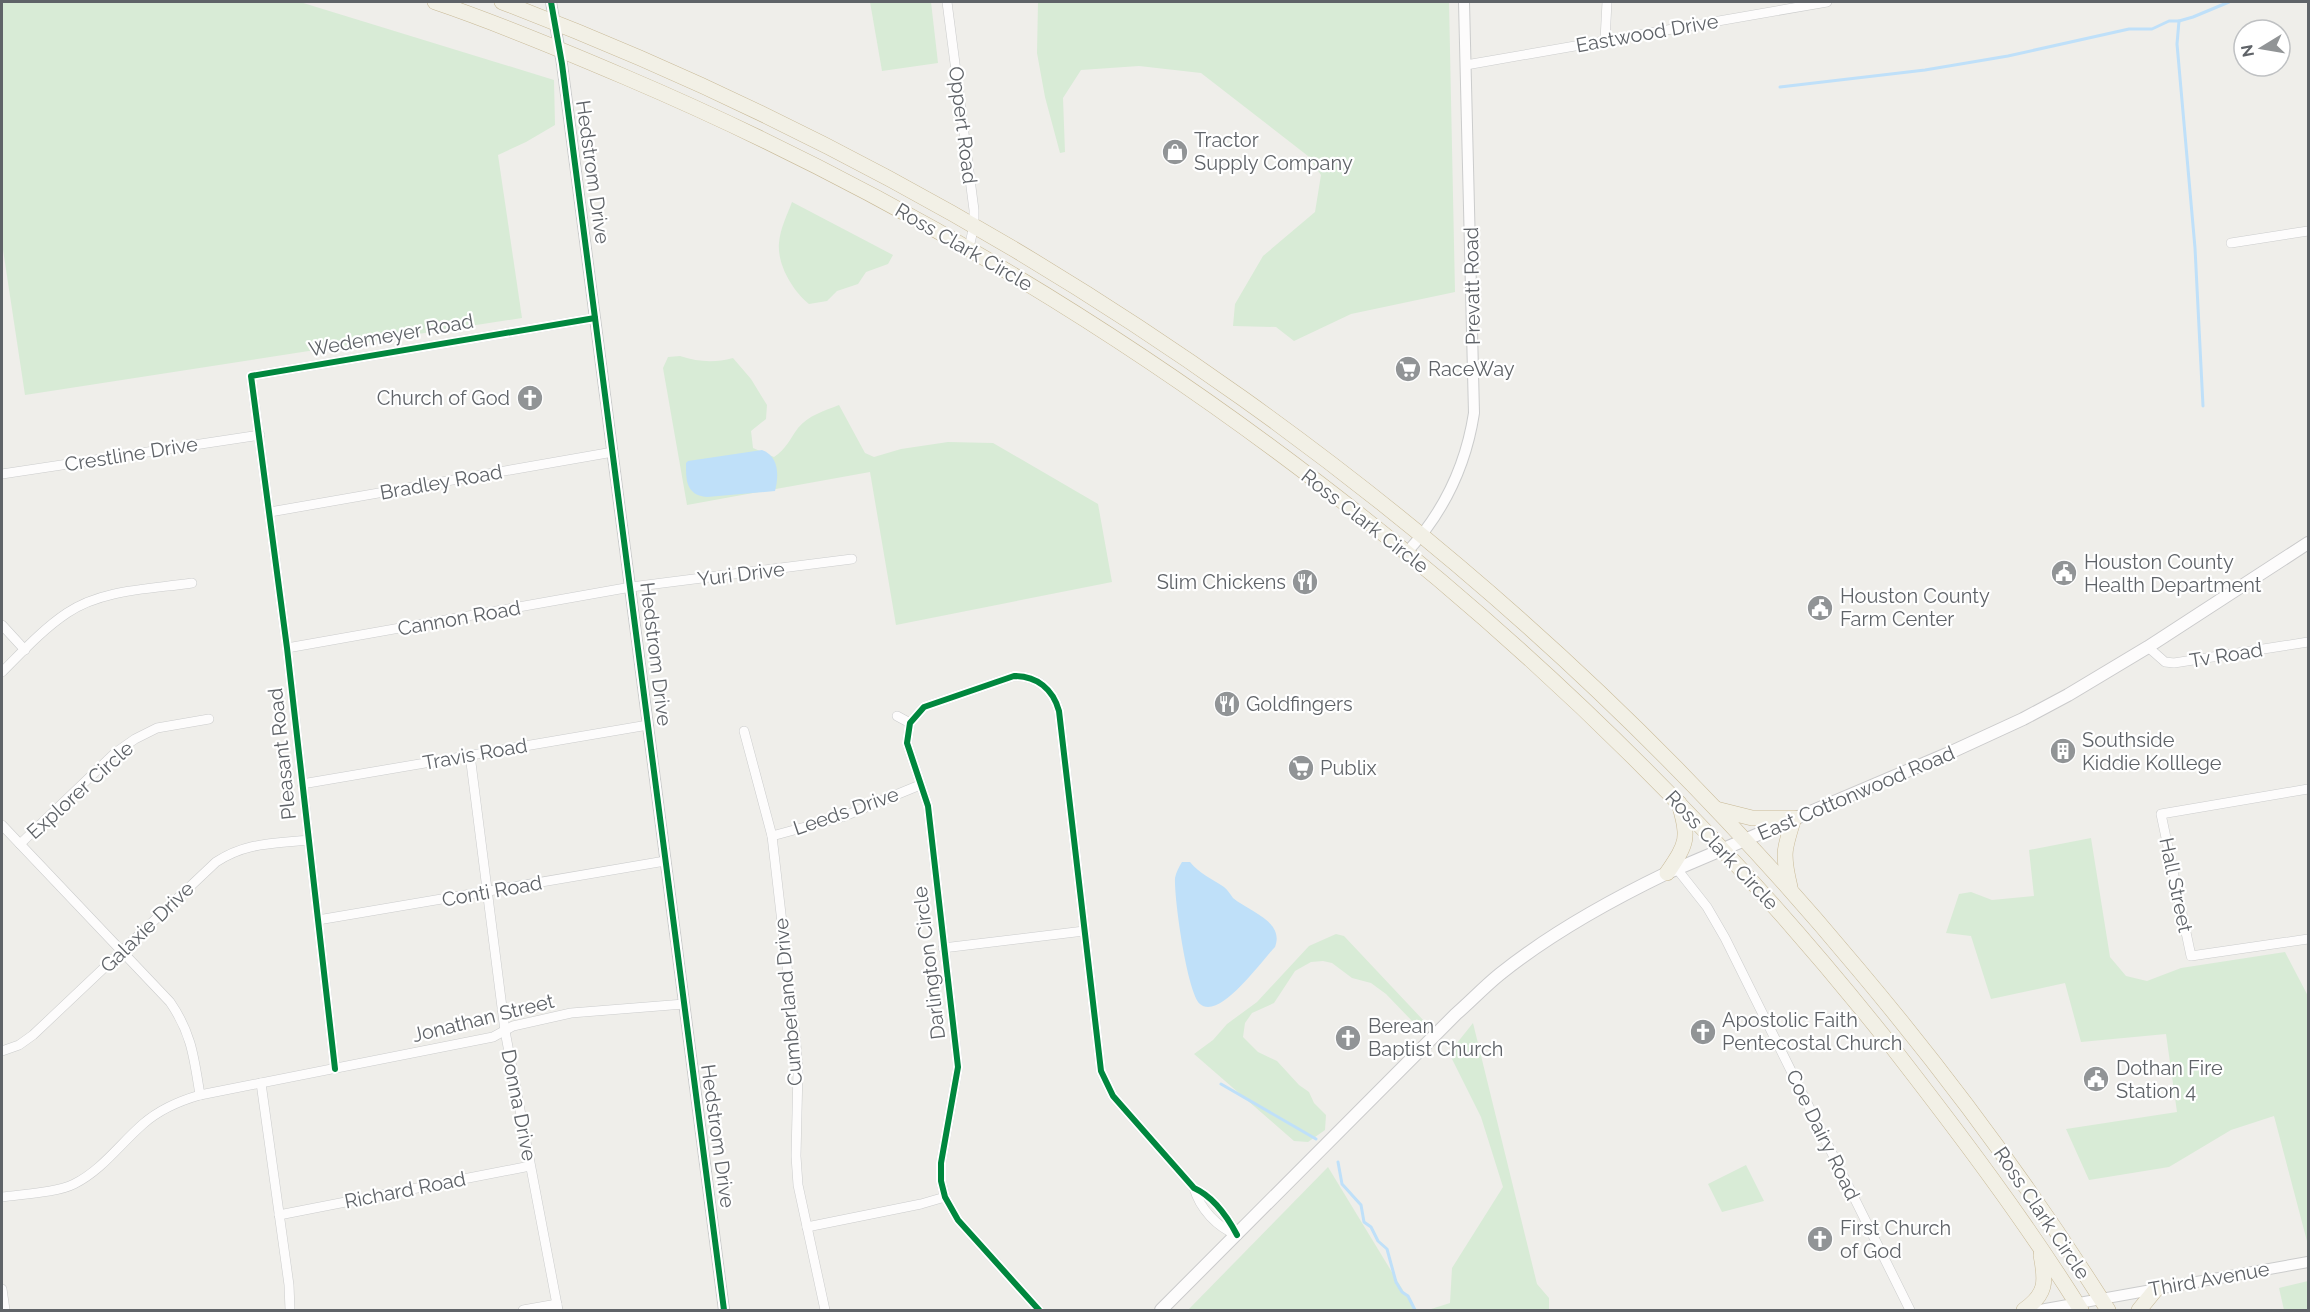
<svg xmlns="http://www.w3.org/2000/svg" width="2310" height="1312" viewBox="0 0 2310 1312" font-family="Raleway,sans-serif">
	<rect width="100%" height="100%" fill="#efeeea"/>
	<!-- green -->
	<g fill="#d8ebd6">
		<path d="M 2,2 L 300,2 L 554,80 L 555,125 L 526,142 L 498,155 L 522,318 L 25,395 L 2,243 Z"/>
		<path d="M 870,2 L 931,2 L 938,63 L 882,71 Z"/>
		<path d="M 1038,2 L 1449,2 L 1455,292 L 1351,314 L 1294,341 L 1276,327 L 1233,326 L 1235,304 L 1263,256 L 1315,212 L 1321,175 L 1308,156 L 1201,73 L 1139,66 L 1081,70 L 1063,98 L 1065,152 L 1060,153 L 1045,97 L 1037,53 Z"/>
		<path d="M 792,202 L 893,255 L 888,264 L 866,272 L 858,284 L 837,291 L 827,301 L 809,304 C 793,291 777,265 779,243 C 780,229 787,215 792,202 Z"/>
		<path d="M 680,356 C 699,362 714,363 733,358 L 751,379 L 767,405 L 766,419 L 751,431 L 753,448 L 774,457 C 786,449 790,439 798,428 C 809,415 824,411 839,405 L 865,453 L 874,457 L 901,449 L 948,442 L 993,443 L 1098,504 L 1112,582 L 896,625 L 870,472 L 687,505 L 663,368 L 668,357 Z"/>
		<path d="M 2091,838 L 2110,957 L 2126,976 L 2147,981 L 2181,968 L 2285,952 L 2308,996 L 2308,1245 L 2274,1116 L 2231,1130 L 2169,1167 L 2089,1180 L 2066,1129 L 2177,1112 L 2166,1034 L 2081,1042 L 2065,983 L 1991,999 L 1971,936 L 1946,933 L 1959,894 L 1971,892 L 1992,900 L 2034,896 L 2029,850 Z"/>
		<path d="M 1336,934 L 1344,936 L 1424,1021 L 1417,1024 L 1413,1022 L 1386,994 L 1371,983 L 1352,978 L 1332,963 L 1323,961 L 1311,962 L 1295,971 L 1274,1003 L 1252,1013 L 1245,1023 L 1243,1037 L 1258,1052 L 1277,1061 L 1299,1085 L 1309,1092 L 1314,1103 L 1326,1115 L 1325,1130 L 1308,1142 L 1294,1141 L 1194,1054 L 1213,1040 L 1227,1024 L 1257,1002 L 1309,946 Z"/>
		<path d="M 1473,1023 L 1537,1284 L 1549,1298 L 1549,1310 L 1428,1310 L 1450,1303 L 1452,1268 L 1503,1187 L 1481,1117 L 1449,1053 Z"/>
		<path d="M 1746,1165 L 1764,1201 L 1722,1212 L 1708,1184 Z"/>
		<path d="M 1328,1167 L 1415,1310 L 1188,1310 Z"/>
		<path d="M 2308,1281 L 2308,1310 L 2284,1310 L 2279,1288 Z"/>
	</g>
	<!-- water -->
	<g fill="#bfe0f9">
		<path d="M 762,450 C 779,456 779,476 775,491 L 707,497 C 686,495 686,481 686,463 L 688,461 Z"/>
		<path d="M 1182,862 L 1190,862 C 1199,873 1212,879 1224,887 C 1228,890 1230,894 1233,898 C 1248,911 1285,921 1275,947 C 1261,962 1229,1007 1208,1007 C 1205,1007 1202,1006 1200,1004 C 1187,992 1174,898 1175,878 C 1176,872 1179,867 1182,862 Z"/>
	</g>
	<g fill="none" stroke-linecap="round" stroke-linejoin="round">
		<!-- stream -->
		<g stroke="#bfe0f9" stroke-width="3">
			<path d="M 2179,21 L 2177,44 L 2195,248 L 2203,406"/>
			<path d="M 1780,87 L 1925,70 L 2008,56 L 2129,29 L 2152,29 L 2169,21 L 2179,21 L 2193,17 L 2229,2"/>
			<path d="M 1221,1084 L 1316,1139"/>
			<path d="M 1338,1162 L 1342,1184 L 1361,1205 L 1364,1222 L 1371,1227 L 1378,1241 L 1387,1249 L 1396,1282 L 1402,1292 L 1408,1296 L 1415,1310"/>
		</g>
		<!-- minor casing -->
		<g stroke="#cbcccc" stroke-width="10">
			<g id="minor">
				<path d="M 947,2 L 974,210 L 974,225 L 969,248"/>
				<path d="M 1605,40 L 1607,2"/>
				<path d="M 1466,65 L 1827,2"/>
				<path d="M 2231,243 L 2308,231"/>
				<path d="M 2,474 L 260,435"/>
				<path d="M 270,512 L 613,452"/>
				<path d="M 2,625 L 25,650"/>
				<path d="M 2148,647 L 2165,662 L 2174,663 L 2308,642"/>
				<path d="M 287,648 L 631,587 L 852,559"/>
				<path d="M 2,672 C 22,652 43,629 67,613 C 102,589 152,589 192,583"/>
				<path d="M 897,716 L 910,723"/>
				<path d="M 744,731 L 772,836 L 796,1044 L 798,1070 L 796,1156 L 798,1185 L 825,1310"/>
				<path d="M 470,755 L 505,1031 L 558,1310"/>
				<path d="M 302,784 L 648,725"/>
				<path d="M 2308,789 L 2161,814 L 2191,956 L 2308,939"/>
				<path d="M 2,825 L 170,1002 C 192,1034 194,1058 200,1095"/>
				<path d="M 772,836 L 842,817 L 920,785"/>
				<path d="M 20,844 L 115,753 L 135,739 L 157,728 L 209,719"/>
				<path d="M 1677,869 L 1707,907 L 1725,938 L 1910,1310"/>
				<path d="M 318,920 L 665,861"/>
				<path d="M 943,948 L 1084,931"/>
				<path d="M 2,1051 L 19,1045 L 33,1035 L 216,862 C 247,842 273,844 309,840"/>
				<path d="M 335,1069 L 287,648 L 251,376 L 595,318"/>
				<path d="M 261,1083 L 289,1285 L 290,1310"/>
				<path d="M 1194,1188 C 1200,1209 1217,1227 1237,1235"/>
				<path d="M 2,1197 C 22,1194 56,1193 74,1184 C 102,1170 120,1144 143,1124 C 160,1109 179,1101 200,1095 L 493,1037 L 513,1026 L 571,1013 L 684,1004"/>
				<path d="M 279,1215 L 530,1166"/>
				<path d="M 807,1227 L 921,1204 L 945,1197"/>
				<path d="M 2,1289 L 5,1310"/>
				<path d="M 523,1310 L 557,1304"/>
				<path d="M 1039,1310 L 958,1220 L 945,1197 L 941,1181 L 941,1163 L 958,1067 L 928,806 L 907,743 L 910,723 L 924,707 L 1014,676 C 1037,676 1053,689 1059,711 L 1101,1071 L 1113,1096 L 1194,1188 C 1214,1197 1227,1216 1237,1235"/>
			</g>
		</g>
		<!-- tertiary casing -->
		<g stroke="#cbcccc" stroke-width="12">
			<g id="tertiary">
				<path d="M 551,2 L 562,64 L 595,318 L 724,1310"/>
				<path d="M 1407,552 C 1443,513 1466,465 1474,413 L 1464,2"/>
				<path d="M 2040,1310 L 2308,1262"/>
			</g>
		</g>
		<!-- secondary casing -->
		<g stroke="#cacacb" stroke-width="14">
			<path id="secondary" d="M 1161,1310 L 1456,1014 C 1471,1001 1485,986 1500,974 C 1551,933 1609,901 1667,873 L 1947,754 L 2023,719 L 2068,695 L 2148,647 L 2308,543"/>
		</g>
		<!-- trunk casing -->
		<g stroke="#c8b996" stroke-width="16">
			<g id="trunk">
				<path d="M 435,2 C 500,24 562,50 625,77 C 1120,288 1559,626 1893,1048 C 1959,1133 2024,1219 2081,1310"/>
				<path d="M 502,2 C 1028,202 1498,536 1858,969 C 1949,1077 2033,1191 2108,1310"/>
				<path d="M 1716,809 L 1752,818 L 1794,818 C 1784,849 1782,854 1790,887"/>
				<path d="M 1667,873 C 1688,842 1689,839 1679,803"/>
				<path d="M 2024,1310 C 2047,1294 2046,1281 2041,1255"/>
				<path d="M 2139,1310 L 2157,1288"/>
			</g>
		</g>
		<!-- minor -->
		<use href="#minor" stroke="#fdfcfc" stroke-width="9"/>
		<!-- tertiary -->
		<use href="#tertiary" stroke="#fdfcfc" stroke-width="10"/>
		<!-- secondary -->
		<use href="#secondary" stroke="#fdfcfc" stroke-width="12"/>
		<!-- trunk -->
		<use href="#trunk" stroke="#f2f0e6" stroke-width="15"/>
		<!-- cycleway casing -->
		<g stroke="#fff" stroke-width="10">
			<g id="cycleway">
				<path d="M 551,2 L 562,64 L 595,318 L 724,1310"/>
				<path d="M 335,1069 L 287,648 L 251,376 L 595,318"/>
				<path d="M 1039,1310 L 958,1220 L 945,1197 L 941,1181 L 941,1163 L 958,1067 L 928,806 L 907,743 L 910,723 L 924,707 L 1014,676 C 1037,676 1053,689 1059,711 L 1101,1071 L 1113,1096 L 1194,1188 C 1214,1197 1227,1216 1237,1235"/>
			</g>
		</g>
		<!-- cycleway -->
		<use href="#cycleway" stroke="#00873e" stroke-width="6"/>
	</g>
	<!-- icons -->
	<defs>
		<g id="shop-disc" transform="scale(1.35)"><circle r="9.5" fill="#919496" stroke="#fff"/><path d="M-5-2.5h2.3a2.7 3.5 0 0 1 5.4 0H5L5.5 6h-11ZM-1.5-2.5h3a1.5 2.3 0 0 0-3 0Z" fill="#fff"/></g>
		<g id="supermarket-disc" transform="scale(1.35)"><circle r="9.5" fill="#919496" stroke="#fff"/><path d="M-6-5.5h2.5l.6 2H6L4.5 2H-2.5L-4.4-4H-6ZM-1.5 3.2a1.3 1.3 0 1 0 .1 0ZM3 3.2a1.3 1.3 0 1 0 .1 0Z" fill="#fff"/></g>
		<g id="church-disc" transform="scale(1.35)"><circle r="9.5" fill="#919496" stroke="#fff"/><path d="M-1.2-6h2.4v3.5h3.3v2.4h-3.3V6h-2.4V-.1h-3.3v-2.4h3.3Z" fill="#fff"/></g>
		<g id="civic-disc" transform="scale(1.35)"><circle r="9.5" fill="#919496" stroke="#fff"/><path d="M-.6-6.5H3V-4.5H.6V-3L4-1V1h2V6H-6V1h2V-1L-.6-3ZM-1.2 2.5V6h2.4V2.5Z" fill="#fff"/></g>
		<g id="restaurant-disc" transform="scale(1.35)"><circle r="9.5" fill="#919496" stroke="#fff"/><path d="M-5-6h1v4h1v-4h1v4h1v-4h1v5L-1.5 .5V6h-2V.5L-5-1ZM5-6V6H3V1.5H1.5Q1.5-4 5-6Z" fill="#fff"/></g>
		<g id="building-disc" transform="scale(1.35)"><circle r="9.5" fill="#919496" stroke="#fff"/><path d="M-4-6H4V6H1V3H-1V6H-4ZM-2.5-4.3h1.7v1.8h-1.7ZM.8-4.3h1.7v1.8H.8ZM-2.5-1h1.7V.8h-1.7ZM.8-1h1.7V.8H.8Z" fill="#fff"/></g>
	</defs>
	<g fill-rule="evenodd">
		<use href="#shop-disc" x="1175" y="152"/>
		<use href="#supermarket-disc" x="1408" y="369"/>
		<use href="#church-disc" x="530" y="398"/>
		<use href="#civic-disc" x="2064" y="573"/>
		<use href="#restaurant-disc" x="1305" y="582"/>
		<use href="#civic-disc" x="1820" y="608"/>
		<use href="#restaurant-disc" x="1227" y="704"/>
		<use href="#building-disc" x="2063" y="751"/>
		<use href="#supermarket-disc" x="1301" y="768"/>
		<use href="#church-disc" x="1703" y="1032"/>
		<use href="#church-disc" x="1348" y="1038"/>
		<use href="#civic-disc" x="2096" y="1079"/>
		<use href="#church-disc" x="1820" y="1239"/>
	</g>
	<g text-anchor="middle" stroke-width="4.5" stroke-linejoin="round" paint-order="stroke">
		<!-- street labels -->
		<g font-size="20" fill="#5f6368" stroke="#fff">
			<text transform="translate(1647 33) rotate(-10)" y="7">Eastwood Drive</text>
			<text transform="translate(963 125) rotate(83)" y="7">Oppert Road</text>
			<text transform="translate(593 172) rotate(82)" y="7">Hedstrom Drive</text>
			<text transform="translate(964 247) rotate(30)" y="7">Ross Clark Circle</text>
			<text transform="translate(1472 286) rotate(-91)" y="7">Prevatt Road</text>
			<text transform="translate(391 335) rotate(-10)" y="7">Wedemeyer Road</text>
			<text transform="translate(131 454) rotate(-9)" y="7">Crestline Drive</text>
			<text transform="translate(441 482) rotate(-10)" y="7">Bradley Road</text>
			<text transform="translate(1365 521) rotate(38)" y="7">Ross Clark Circle</text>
			<text transform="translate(741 574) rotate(-7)" y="7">Yuri Drive</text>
			<text transform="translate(459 618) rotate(-10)" y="7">Cannon Road</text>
			<text transform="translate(656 654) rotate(83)" y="7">Hedstrom Drive</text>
			<text transform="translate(2226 655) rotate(-9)" y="7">Tv Road</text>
			<text transform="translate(282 754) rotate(-96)" y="7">Pleasant Road</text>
			<text transform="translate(475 754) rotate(-10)" y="7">Travis Road</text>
			<text transform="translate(80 790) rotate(-42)" y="7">Explorer Circle</text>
			<text transform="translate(1856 793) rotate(-23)" y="7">East Cottonwood Road</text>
			<text transform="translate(846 811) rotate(-19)" y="7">Leeds Drive</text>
			<text transform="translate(1722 850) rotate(47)" y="7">Ross Clark Circle</text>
			<text transform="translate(2176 885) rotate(78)" y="7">Hall Street</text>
			<text transform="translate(492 891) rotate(-10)" y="7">Conti Road</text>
			<text transform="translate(147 927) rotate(-44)" y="7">Galaxie Drive</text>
			<text transform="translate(929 963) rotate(-97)" y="7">Darlington Circle</text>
			<text transform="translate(788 1002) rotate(-95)" y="7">Cumberland Drive</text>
			<text transform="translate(483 1018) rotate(-14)" y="7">Jonathan Street</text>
			<text transform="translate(519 1105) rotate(79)" y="7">Donna Drive</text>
			<text transform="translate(1823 1135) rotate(64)" y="7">Coe Dairy Road</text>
			<text transform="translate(718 1136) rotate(82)" y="7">Hedstrom Drive</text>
			<text transform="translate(405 1190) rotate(-11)" y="7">Richard Road</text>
			<text transform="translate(2042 1213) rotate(56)" y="7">Ross Clark Circle</text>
			<text transform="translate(2209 1279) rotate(-10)" y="7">Third Avenue</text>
		</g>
		<!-- poi labels -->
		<g font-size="20" fill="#5f6368" stroke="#fff" text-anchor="start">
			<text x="1194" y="147">Tractor<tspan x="1194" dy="23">Supply Company</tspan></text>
			<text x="1428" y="376">RaceWay</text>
			<text x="510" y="405" text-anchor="end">Church of God</text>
			<text x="2084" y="569">Houston County<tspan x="2084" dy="23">Health Department</tspan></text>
			<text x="1286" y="589" text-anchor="end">Slim Chickens</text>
			<text x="1840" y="603">Houston County<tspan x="1840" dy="23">Farm Center</tspan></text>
			<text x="1246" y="711">Goldfingers</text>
			<text x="2082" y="747">Southside<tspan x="2082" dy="23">Kiddie Kolllege</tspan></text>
			<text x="1320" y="775">Publix</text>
			<text x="1722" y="1027">Apostolic Faith<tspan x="1722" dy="23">Pentecostal Church</tspan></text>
			<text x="1368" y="1033">Berean<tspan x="1368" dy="23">Baptist Church</tspan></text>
			<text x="2116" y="1075">Dothan Fire<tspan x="2116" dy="23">Station 4</tspan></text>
			<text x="1840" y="1235">First Church<tspan x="1840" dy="23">of God</tspan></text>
		</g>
	</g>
	<!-- border -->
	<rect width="2310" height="1312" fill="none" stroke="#5f6368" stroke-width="6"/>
	<!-- north arrow -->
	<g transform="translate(2262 48) rotate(259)"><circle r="28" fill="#ffffff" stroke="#bfc1c3" stroke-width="1.5"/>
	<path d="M0-4.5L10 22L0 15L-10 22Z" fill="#919496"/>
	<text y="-9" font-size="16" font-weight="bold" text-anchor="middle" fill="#5f6368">N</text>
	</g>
</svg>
